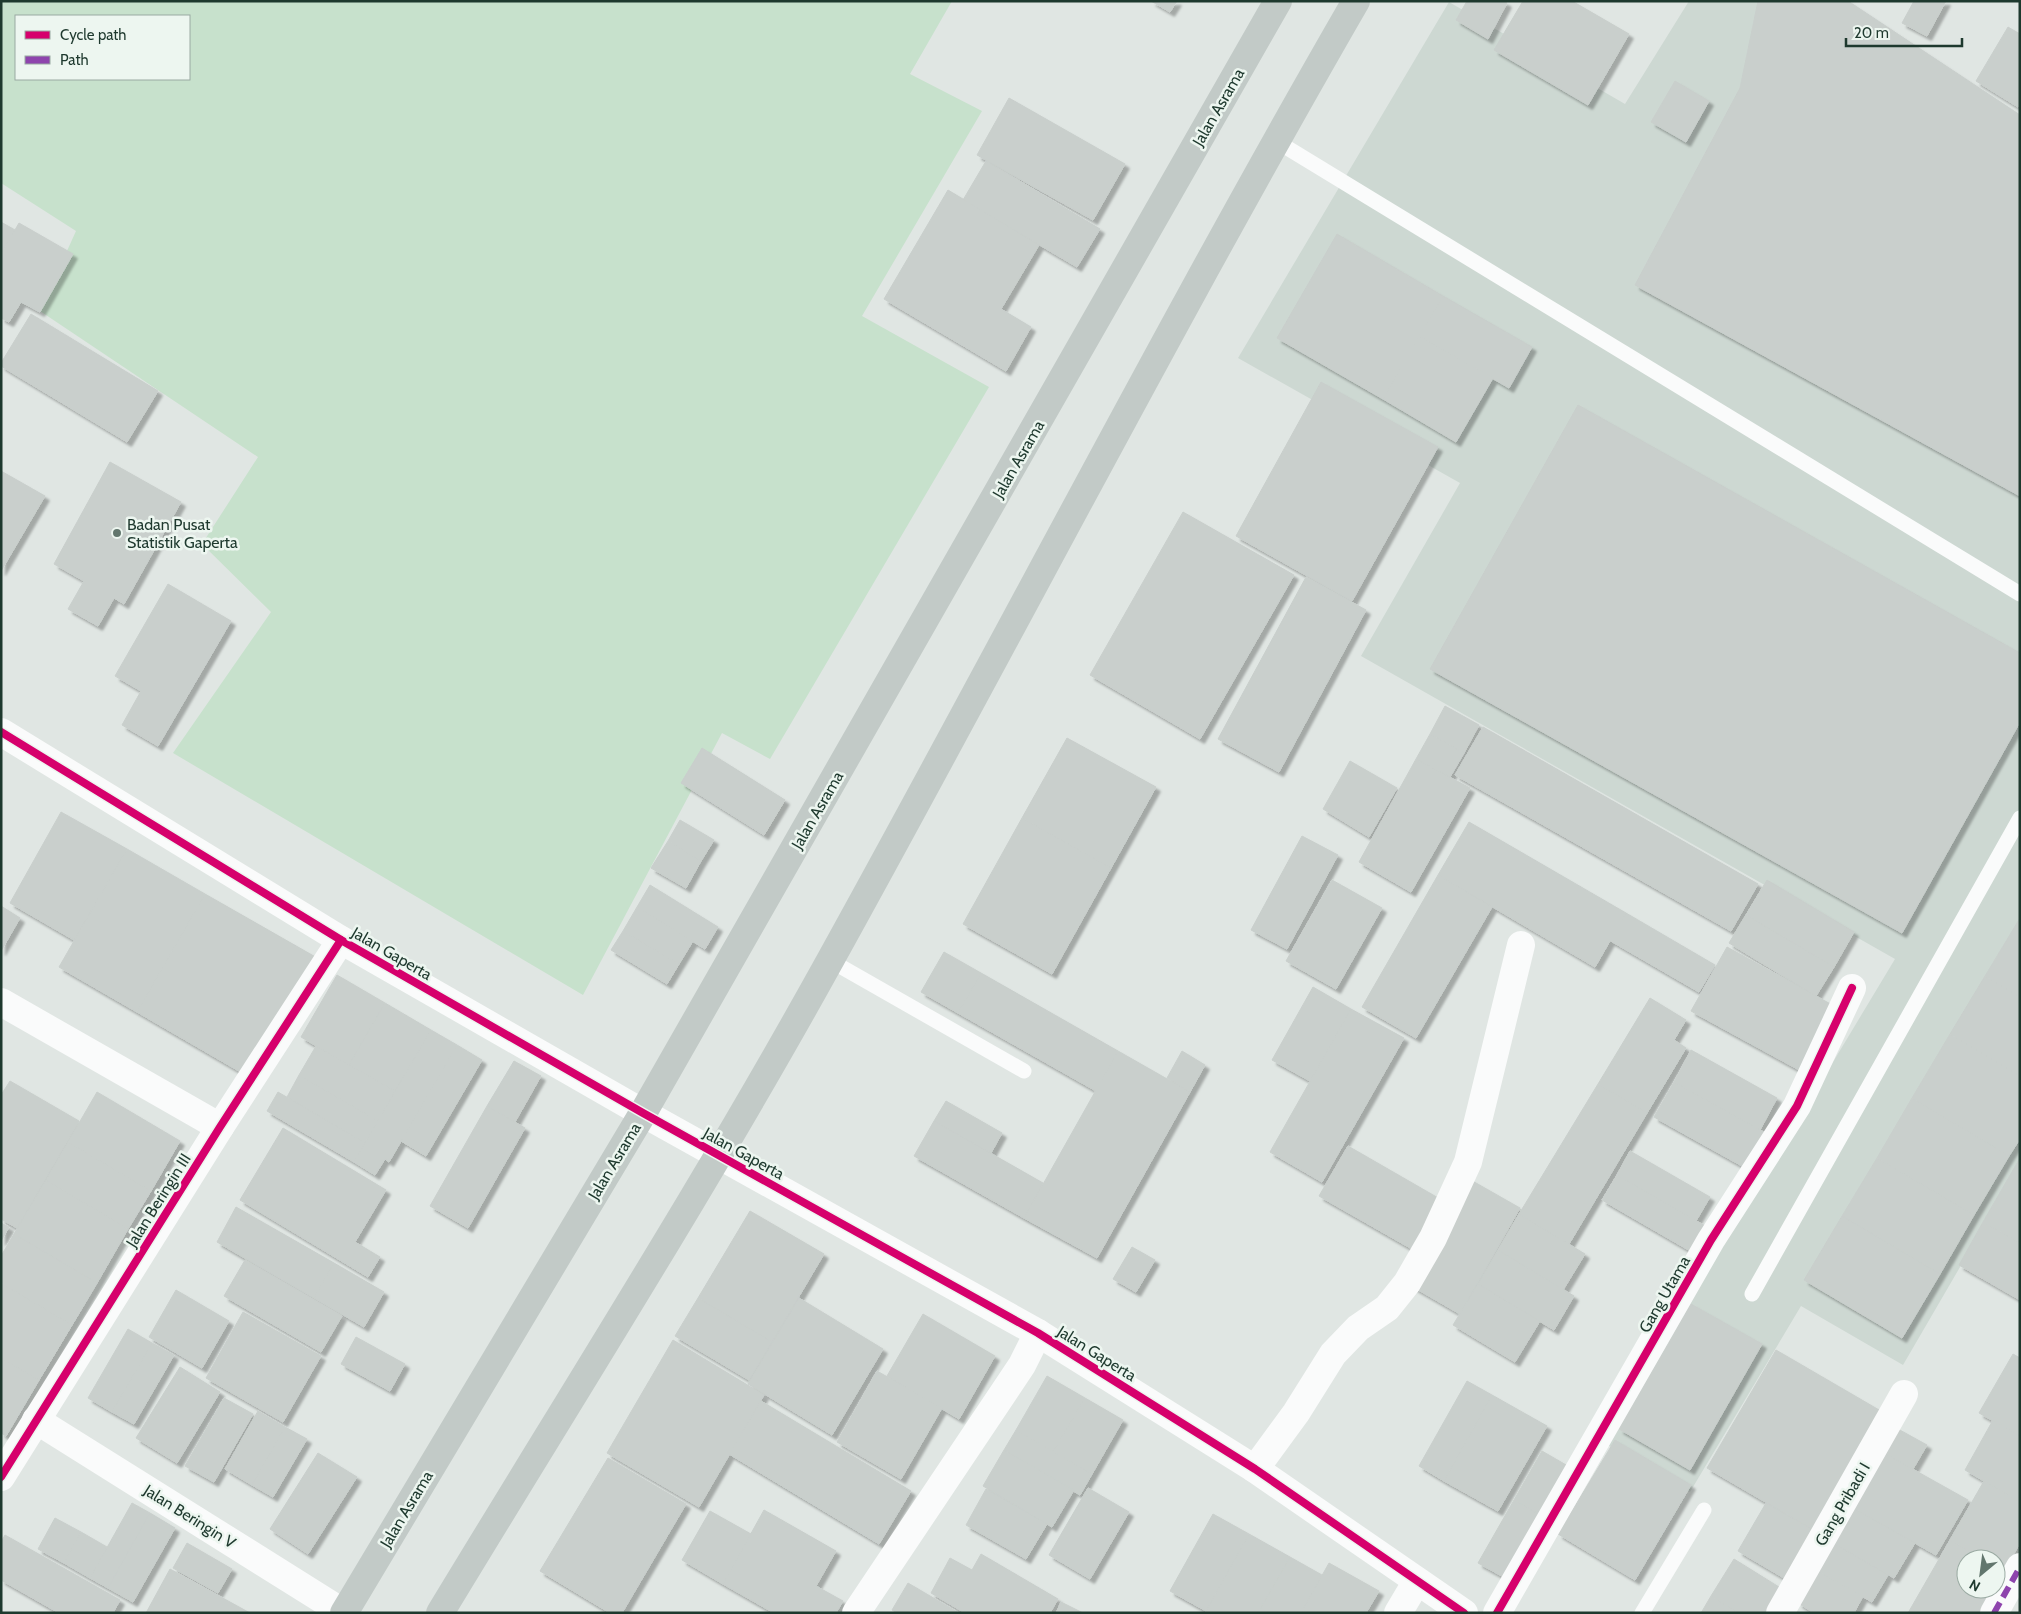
<svg xmlns="http://www.w3.org/2000/svg" width="2021" height="1614" viewBox="0 0 2021 1614" font-family="Cabin,sans-serif">
	<defs>
		<filter id="shadow"><feDropShadow dx="4.5" dy="4.5" stdDeviation="1" flood-color="#0004"/></filter>
	</defs>
	<rect width="100%" height="100%" fill="#e0e6e3"/>
	<!-- built -->
	<path fill="#cdd8d2" d="M 1689,1 L 1823,1 L 2020,131 L 2020,1164 L 1903,1365 L 1801,1306 L 1690,1492 L 1604,1443 L 1895,959 L 1361,656 L 1460,483 L 1238,358 L 1449,2 L 1625,104 Z"/>
	<!-- green -->
	<path fill="#c7e1cc" fill-rule="evenodd" d="M 1,1 L 952,1 L 910,74 L 982,111 L 862,316 L 989,387 L 770,759 L 722,733 L 583,995 L 173,753 L 271,612 L 202,544 L 258,457 L 40,311 L 76,231 L 1,183 ZM 16,16 L 189,16 L 189,79 L 16,79 Z"/>
	<!-- building -->
	<g fill="#c9cfcc" stroke="#c9cfcc" filter="url(#shadow)">
		<path d="M 1151,1 L 1177,1 L 1170,12 Z"/>
		<path d="M 1467,1 L 1504,1 L 1507,3 L 1488,39 L 1456,20 Z"/>
		<path d="M 1523,1 L 1572,1 L 1629,34 L 1588,105 L 1494,50 Z"/>
		<path d="M 1758,1 L 1848,1 L 2020,115 L 2020,496 L 1635,285 L 1740,88 Z"/>
		<path d="M 1914,1 L 1946,1 L 1927,36 L 1902,23 Z"/>
		<path d="M 2008,27 L 2020,34 L 2020,104 L 2018,107 L 1976,81 Z"/>
		<path d="M 1675,81 L 1709,101 L 1686,142 L 1651,122 Z"/>
		<path d="M 1009,98 L 1125,164 L 1093,220 L 977,155 Z"/>
		<path d="M 986,161 L 1100,229 L 1077,267 L 963,200 Z"/>
		<path d="M 948,190 L 1039,245 L 1001,309 L 1031,327 L 1006,371 L 884,299 Z"/>
		<path d="M 1,222 L 15,230 L 1,254 Z"/>
		<path d="M 19,223 L 73,254 L 40,312 L 21,302 L 9,322 L 1,318 L 1,254 Z"/>
		<path d="M 1337,234 L 1443,296 L 1383,399 L 1277,338 Z"/>
		<path d="M 1443,296 L 1532,347 L 1509,388 L 1419,336 Z"/>
		<path d="M 31,314 L 158,391 L 127,442 L 1,366 L 1,363 Z"/>
		<path d="M 1419,336 L 1493,378 L 1456,442 L 1383,399 Z"/>
		<path d="M 1321,382 L 1438,447 L 1352,601 L 1236,536 Z"/>
		<path d="M 1578,405 L 2020,653 L 2020,722 L 1902,933 L 1430,669 Z"/>
		<path d="M 110,462 L 181,502 L 124,604 L 114,598 L 98,626 L 68,609 L 84,581 L 54,564 Z"/>
		<path d="M 1,471 L 45,496 L 1,571 Z"/>
		<path d="M 1183,512 L 1294,575 L 1200,739 L 1090,675 Z"/>
		<path d="M 1306,577 L 1366,610 L 1279,772 L 1218,739 Z"/>
		<path d="M 168,584 L 231,621 L 158,746 L 122,725 L 141,691 L 115,676 Z"/>
		<path d="M 1445,706 L 1479,725 L 1464,753 L 1430,734 Z"/>
		<path d="M 1483,727 L 1758,884 L 1731,931 L 1455,775 Z"/>
		<path d="M 1430,734 L 1464,753 L 1450,777 L 1416,759 Z"/>
		<path d="M 1067,738 L 1156,787 L 1111,868 L 1022,818 Z"/>
		<path d="M 702,748 L 785,800 L 764,835 L 681,783 Z"/>
		<path d="M 1416,759 L 1470,788 L 1411,892 L 1359,862 Z"/>
		<path d="M 1350,761 L 1397,788 L 1369,837 L 1323,809 Z"/>
		<path d="M 61,812 L 127,849 L 74,940 L 10,903 Z"/>
		<path d="M 1022,818 L 1111,868 L 1052,974 L 963,924 Z"/>
		<path d="M 680,820 L 714,840 L 701,861 L 668,841 Z"/>
		<path d="M 1469,822 L 1626,913 L 1595,967 L 1438,875 Z"/>
		<path d="M 1302,836 L 1338,855 L 1287,949 L 1251,930 Z"/>
		<path d="M 668,841 L 701,861 L 686,888 L 651,868 Z"/>
		<path d="M 127,849 L 205,894 L 137,1012 L 59,967 Z"/>
		<path d="M 1438,875 L 1492,907 L 1416,1038 L 1362,1007 Z"/>
		<path d="M 1332,880 L 1382,908 L 1336,989 L 1286,961 Z"/>
		<path d="M 1767,880 L 1854,932 L 1834,967 L 1746,915 Z"/>
		<path d="M 650,885 L 718,927 L 705,949 L 637,907 Z"/>
		<path d="M 205,894 L 319,959 L 251,1078 L 137,1012 Z"/>
		<path d="M 1,906 L 20,918 L 1,951 Z"/>
		<path d="M 637,907 L 693,941 L 679,964 L 623,931 Z"/>
		<path d="M 1626,913 L 1715,965 L 1699,992 L 1609,940 Z"/>
		<path d="M 1746,915 L 1834,967 L 1816,996 L 1729,943 Z"/>
		<path d="M 2020,918 L 2020,997 L 1985,976 Z"/>
		<path d="M 623,931 L 679,964 L 667,984 L 611,950 Z"/>
		<path d="M 1727,947 L 1836,1007 L 1801,1071 L 1691,1011 Z"/>
		<path d="M 944,952 L 981,973 L 958,1013 L 921,992 Z"/>
		<path d="M 981,973 L 1118,1051 L 1096,1091 L 958,1013 Z"/>
		<path d="M 337,975 L 385,1003 L 349,1065 L 301,1037 Z"/>
		<path d="M 1985,976 L 2020,997 L 2020,1076 L 1950,1034 Z"/>
		<path d="M 1313,987 L 1351,1009 L 1310,1081 L 1272,1060 Z"/>
		<path d="M 1650,998 L 1686,1020 L 1674,1040 L 1686,1048 L 1647,1113 L 1598,1084 Z"/>
		<path d="M 385,1003 L 431,1030 L 395,1091 L 349,1065 Z"/>
		<path d="M 1351,1009 L 1404,1038 L 1322,1182 L 1270,1152 Z"/>
		<path d="M 431,1030 L 457,1045 L 389,1162 L 385,1159 L 375,1175 L 354,1162 Z"/>
		<path d="M 1950,1034 L 2020,1076 L 2020,1139 L 2009,1156 L 1912,1098 Z"/>
		<path d="M 457,1045 L 482,1060 L 426,1156 L 401,1141 Z"/>
		<path d="M 316,1046 L 395,1091 L 378,1121 L 299,1075 Z"/>
		<path d="M 1691,1050 L 1777,1098 L 1760,1130 L 1674,1082 Z"/>
		<path d="M 1118,1051 L 1190,1092 L 1097,1258 L 1024,1218 Z"/>
		<path d="M 1182,1051 L 1205,1065 L 1190,1092 L 1167,1078 Z"/>
		<path d="M 514,1061 L 541,1076 L 515,1122 L 487,1106 Z"/>
		<path d="M 299,1075 L 378,1121 L 365,1143 L 287,1097 Z"/>
		<path d="M 10,1081 L 79,1121 L 17,1228 L 1,1219 L 1,1095 Z"/>
		<path d="M 1674,1082 L 1771,1136 L 1751,1171 L 1654,1117 Z"/>
		<path d="M 1598,1084 L 1647,1113 L 1569,1244 L 1519,1214 Z"/>
		<path d="M 97,1092 L 180,1141 L 151,1191 L 68,1142 Z"/>
		<path d="M 278,1092 L 365,1143 L 354,1162 L 267,1111 Z"/>
		<path d="M 1912,1098 L 2009,1156 L 1974,1215 L 1877,1158 Z"/>
		<path d="M 946,1101 L 1002,1133 L 991,1153 L 934,1121 Z"/>
		<path d="M 487,1106 L 525,1128 L 468,1228 L 430,1206 Z"/>
		<path d="M 934,1121 L 1043,1183 L 1024,1218 L 914,1156 Z"/>
		<path d="M 283,1128 L 386,1190 L 355,1242 L 380,1257 L 368,1277 L 240,1200 Z"/>
		<path d="M 68,1142 L 151,1191 L 128,1229 L 46,1180 Z"/>
		<path d="M 1348,1146 L 1447,1203 L 1419,1253 L 1319,1196 Z"/>
		<path d="M 1630,1151 L 1710,1197 L 1696,1221 L 1617,1175 Z"/>
		<path d="M 1877,1158 L 1974,1215 L 1940,1274 L 1842,1216 Z"/>
		<path d="M 2020,1158 L 2020,1243 L 1983,1222 Z"/>
		<path d="M 1617,1175 L 1707,1227 L 1692,1252 L 1602,1200 Z"/>
		<path d="M 1469,1179 L 1520,1208 L 1460,1314 L 1408,1284 Z"/>
		<path d="M 46,1180 L 128,1229 L 97,1283 L 14,1234 Z"/>
		<path d="M 236,1207 L 334,1263 L 314,1298 L 217,1242 Z"/>
		<path d="M 750,1211 L 824,1254 L 772,1342 L 698,1298 Z"/>
		<path d="M 1519,1214 L 1585,1254 L 1563,1290 L 1498,1250 Z"/>
		<path d="M 1842,1216 L 1940,1274 L 1902,1338 L 1804,1280 Z"/>
		<path d="M 1983,1222 L 2020,1243 L 2020,1300 L 1959,1265 Z"/>
		<path d="M 1,1223 L 9,1227 L 1,1241 Z"/>
		<path d="M 14,1234 L 97,1283 L 72,1325 L 1,1283 L 1,1256 Z"/>
		<path d="M 1132,1247 L 1155,1260 L 1136,1292 L 1113,1279 Z"/>
		<path d="M 1498,1250 L 1574,1296 L 1554,1330 L 1478,1284 Z"/>
		<path d="M 245,1260 L 342,1316 L 321,1352 L 224,1296 Z"/>
		<path d="M 334,1263 L 384,1292 L 364,1327 L 314,1298 Z"/>
		<path d="M 1,1283 L 72,1325 L 39,1380 L 1,1358 Z"/>
		<path d="M 1478,1284 L 1540,1321 L 1515,1362 L 1453,1325 Z"/>
		<path d="M 176,1290 L 229,1321 L 202,1368 L 149,1337 Z"/>
		<path d="M 698,1298 L 772,1342 L 749,1380 L 675,1336 Z"/>
		<path d="M 799,1298 L 883,1349 L 832,1435 L 748,1384 Z"/>
		<path d="M 1691,1304 L 1762,1344 L 1690,1470 L 1619,1429 Z"/>
		<path d="M 243,1312 L 321,1356 L 283,1422 L 206,1378 Z"/>
		<path d="M 923,1314 L 995,1356 L 959,1419 L 887,1376 Z"/>
		<path d="M 128,1329 L 152,1343 L 112,1412 L 88,1398 Z"/>
		<path d="M 356,1337 L 405,1364 L 390,1391 L 341,1364 Z"/>
		<path d="M 673,1340 L 764,1395 L 699,1507 L 607,1453 Z"/>
		<path d="M 152,1343 L 174,1355 L 134,1424 L 112,1412 Z"/>
		<path d="M 1776,1350 L 1886,1414 L 1817,1532 L 1707,1468 Z"/>
		<path d="M 2013,1354 L 2020,1358 L 2020,1436 L 1979,1413 Z"/>
		<path d="M 1,1358 L 39,1380 L 6,1436 L 1,1433 Z"/>
		<path d="M 180,1367 L 220,1392 L 177,1463 L 136,1438 Z"/>
		<path d="M 877,1371 L 942,1408 L 901,1479 L 837,1442 Z"/>
		<path d="M 1047,1376 L 1085,1398 L 1053,1452 L 1016,1430 Z"/>
		<path d="M 1467,1381 L 1492,1395 L 1444,1481 L 1419,1466 Z"/>
		<path d="M 1492,1395 L 1547,1426 L 1498,1511 L 1444,1481 Z"/>
		<path d="M 224,1398 L 253,1414 L 214,1482 L 185,1466 Z"/>
		<path d="M 1085,1398 L 1123,1420 L 1092,1474 L 1053,1452 Z"/>
		<path d="M 761,1401 L 911,1491 L 879,1544 L 729,1454 Z"/>
		<path d="M 258,1411 L 285,1427 L 252,1485 L 225,1469 Z"/>
		<path d="M 1993,1420 L 2020,1436 L 2020,1502 L 1965,1470 Z"/>
		<path d="M 285,1427 L 307,1439 L 273,1497 L 252,1485 Z"/>
		<path d="M 1898,1429 L 1927,1445 L 1913,1469 L 1884,1453 Z"/>
		<path d="M 1016,1430 L 1092,1474 L 1080,1495 L 1004,1450 Z"/>
		<path d="M 1615,1440 L 1691,1485 L 1635,1580 L 1558,1534 Z"/>
		<path d="M 1004,1450 L 1074,1490 L 1052,1527 L 983,1486 Z"/>
		<path d="M 1542,1451 L 1573,1469 L 1545,1518 L 1514,1500 Z"/>
		<path d="M 318,1453 L 357,1477 L 308,1554 L 270,1529 Z"/>
		<path d="M 1884,1453 L 1968,1500 L 1936,1555 L 1853,1508 Z"/>
		<path d="M 608,1458 L 686,1504 L 622,1613 L 610,1613 L 540,1571 Z"/>
		<path d="M 1984,1481 L 2020,1502 L 2020,1543 L 2004,1571 L 1996,1567 L 1996,1559 L 1983,1559 L 1950,1540 Z"/>
		<path d="M 1088,1488 L 1129,1512 L 1090,1579 L 1049,1555 Z"/>
		<path d="M 986,1489 L 1047,1524 L 1026,1559 L 966,1525 Z"/>
		<path d="M 1514,1500 L 1545,1518 L 1509,1580 L 1478,1563 Z"/>
		<path d="M 132,1503 L 150,1513 L 108,1588 L 90,1578 Z"/>
		<path d="M 1766,1503 L 1817,1532 L 1789,1581 L 1738,1551 Z"/>
		<path d="M 1853,1508 L 1915,1543 L 1894,1578 L 1833,1543 Z"/>
		<path d="M 764,1510 L 836,1551 L 816,1586 L 843,1601 L 836,1613 L 774,1613 L 723,1584 Z"/>
		<path d="M 710,1511 L 751,1534 L 723,1584 L 682,1560 Z"/>
		<path d="M 150,1513 L 175,1528 L 133,1602 L 108,1588 Z"/>
		<path d="M 1213,1514 L 1249,1534 L 1206,1611 L 1170,1591 Z"/>
		<path d="M 55,1518 L 81,1532 L 64,1563 L 38,1549 Z"/>
		<path d="M 81,1532 L 107,1547 L 90,1578 L 64,1563 Z"/>
		<path d="M 1249,1534 L 1290,1557 L 1258,1613 L 1205,1613 Z"/>
		<path d="M 5,1535 L 120,1600 L 113,1613 L 59,1613 L 1,1580 L 1,1542 Z"/>
		<path d="M 1950,1540 L 1983,1559 L 1966,1559 L 1966,1589 L 1993,1589 L 1980,1613 L 1908,1613 Z"/>
		<path d="M 187,1543 L 232,1569 L 218,1593 L 173,1568 Z"/>
		<path d="M 1833,1543 L 1888,1575 L 1872,1602 L 1817,1571 Z"/>
		<path d="M 981,1554 L 1058,1599 L 1050,1613 L 965,1613 L 931,1593 L 950,1558 L 972,1570 Z"/>
		<path d="M 1290,1557 L 1322,1575 L 1301,1613 L 1258,1613 Z"/>
		<path d="M 1734,1559 L 1787,1592 L 1774,1613 L 1738,1613 L 1711,1596 Z"/>
		<path d="M 1329,1563 L 1379,1591 L 1366,1613 L 1301,1613 Z"/>
		<path d="M 170,1569 L 250,1613 L 146,1613 Z"/>
		<path d="M 1817,1571 L 1863,1596 L 1854,1613 L 1814,1613 L 1798,1603 Z"/>
		<path d="M 908,1583 L 959,1613 L 897,1613 L 892,1610 Z"/>
		<path d="M 1711,1596 L 1738,1613 L 1701,1613 Z"/>
		<path d="M 1061,1602 L 1083,1613 L 1056,1613 Z"/>
	</g>
	<g fill="none" stroke-linecap="round" stroke-linejoin="round">
		<!-- service -->
		<g stroke="#fafbfb" stroke-width="15">
			<path d="M 1276,141 L 2020,594"/>
			<path d="M 831,961 L 1024,1071"/>
			<path d="M 1752,1294 L 2020,818"/>
			<path d="M 1642,1613 L 1704,1510"/>
		</g>
		<!-- minor -->
		<g stroke="#fafbfb" stroke-width="28">
			<path d="M 1,1002 L 220,1127"/>
			<path d="M 36,1420 L 344,1613"/>
			<path d="M 1255,1469 L 1296,1413 L 1333,1354 L 1358,1328 L 1387,1308 L 1407,1283 L 1433,1238 L 1468,1162 L 1521,945"/>
			<path d="M 1,1477 L 220,1127 L 341,940"/>
			<path d="M 856,1613 L 1022,1365 L 1038,1333"/>
			<path d="M 1398,1613 L 1417,1581"/>
			<path d="M 1497,1613 L 1711,1240 L 1797,1106 L 1852,988"/>
			<path d="M 1780,1613 L 1904,1394"/>
			<path d="M 1994,1613 L 2020,1567"/>
		</g>
		<!-- tertiary -->
		<path stroke="#fafbfb" stroke-width="28" d="M 1,732 L 341,940 L 643,1113 L 1038,1333 L 1255,1469 L 1464,1613"/>
		<!-- trunk -->
		<g stroke="#c2cac7" stroke-width="28">
			<path d="M 344,1613 L 643,1113 L 1278,1"/>
			<path d="M 440,1613 C 572,1395 709,1180 832,957 C 1008,639 1174,316 1356,1"/>
		</g>
		<!-- quiet -->
		<path stroke="#8e44ad" stroke-width="6" stroke-dasharray="12 6" stroke-linecap="butt" d="M 1994,1613 L 2020,1567"/>
		<!-- cycleway casing -->
		<g stroke="#edf6f0" stroke-width="11">
			<g id="cycleway">
				<path d="M 1,732 L 341,940 L 643,1113 L 1038,1333 L 1255,1469 L 1464,1613"/>
				<path d="M 1,1477 L 220,1127 L 341,940"/>
				<path d="M 1497,1613 L 1711,1240 L 1797,1106 L 1852,988"/>
			</g>
		</g>
		<!-- cycleway -->
		<use href="#cycleway" stroke="#d6006c" stroke-width="8"/>
	</g>
	<!-- markers -->
	<circle fill="#62766d" stroke="#edf6f0" stroke-width="2" cx="117" cy="533" r="5"/>
	<g text-anchor="middle" stroke-width="5" stroke-linejoin="round" paint-order="stroke">
		<!-- street labels -->
		<g font-size="16" fill="#1e392e" stroke="#edf6f0">
			<text transform="translate(1218 107) rotate(-60)" y="6">Jalan Asrama</text>
			<text transform="translate(1018 459) rotate(-60)" y="6">Jalan Asrama</text>
			<text transform="translate(817 810) rotate(-60)" y="6">Jalan Asrama</text>
			<text transform="translate(392 953) rotate(30)" y="6">Jalan Gaperta</text>
			<text transform="translate(744 1153) rotate(29)" y="6">Jalan Gaperta</text>
			<text transform="translate(614 1161) rotate(-59)" y="6">Jalan Asrama</text>
			<text transform="translate(158 1200) rotate(-58)" y="6">Jalan Beringin III</text>
			<text transform="translate(1664 1294) rotate(-60)" y="6">Gang Utama</text>
			<text transform="translate(1097 1353) rotate(32)" y="6">Jalan Gaperta</text>
			<text transform="translate(1842 1504) rotate(-60)" y="6">Gang Pribadi I</text>
			<text transform="translate(406 1509) rotate(-59)" y="6">Jalan Asrama</text>
			<text transform="translate(190 1516) rotate(32)" y="6">Jalan Beringin V</text>
		</g>
		<!-- poi labels -->
		<g font-size="16" fill="#1e392e" stroke="#edf6f0" text-anchor="start">
			<text x="127" y="530">Badan Pusat<tspan x="127" dy="18">Statistik Gaperta</tspan></text>
		</g>
	</g>
	<!-- border -->
	<rect width="2021" height="1614" fill="none" stroke="#1e392e" stroke-width="5"/>
	<!-- legend -->
	<rect x="15" y="15" width="175" height="65" fill="#edf6f0" stroke="#9aaaa2"/>
	<rect x="25" y="31" width="25" height="8" fill="#d6006c" stroke="#9aaaa2"/>
	<text x="60" y="40" font-size="15" fill="#1e392e">Cycle path</text>
	<rect x="25" y="56" width="25" height="8" fill="#8e44ad" stroke="#9aaaa2"/>
	<text x="60" y="65" font-size="15" fill="#1e392e">Path</text>
	<!-- north arrow -->
	<g transform="translate(1981 1574) rotate(209)"><circle r="24" fill="#edf6f0" stroke="#9aaaa2"/>
	<path d="M0-4L9 19L0 12L-9 19Z" fill="#62766d"/>
	<text y="-8" font-size="14" font-weight="bold" text-anchor="middle" fill="#1e392e">N</text>
	</g>
	<!-- scale -->
	<path d="M1846 38v8h116v-8" fill="none" stroke="#1e392e" stroke-width="2.5"/>
	<text x="1854" y="38" font-size="15" fill="#1e392e" stroke="#edf6f0" stroke-width="4" paint-order="stroke">20 m</text>
</svg>
